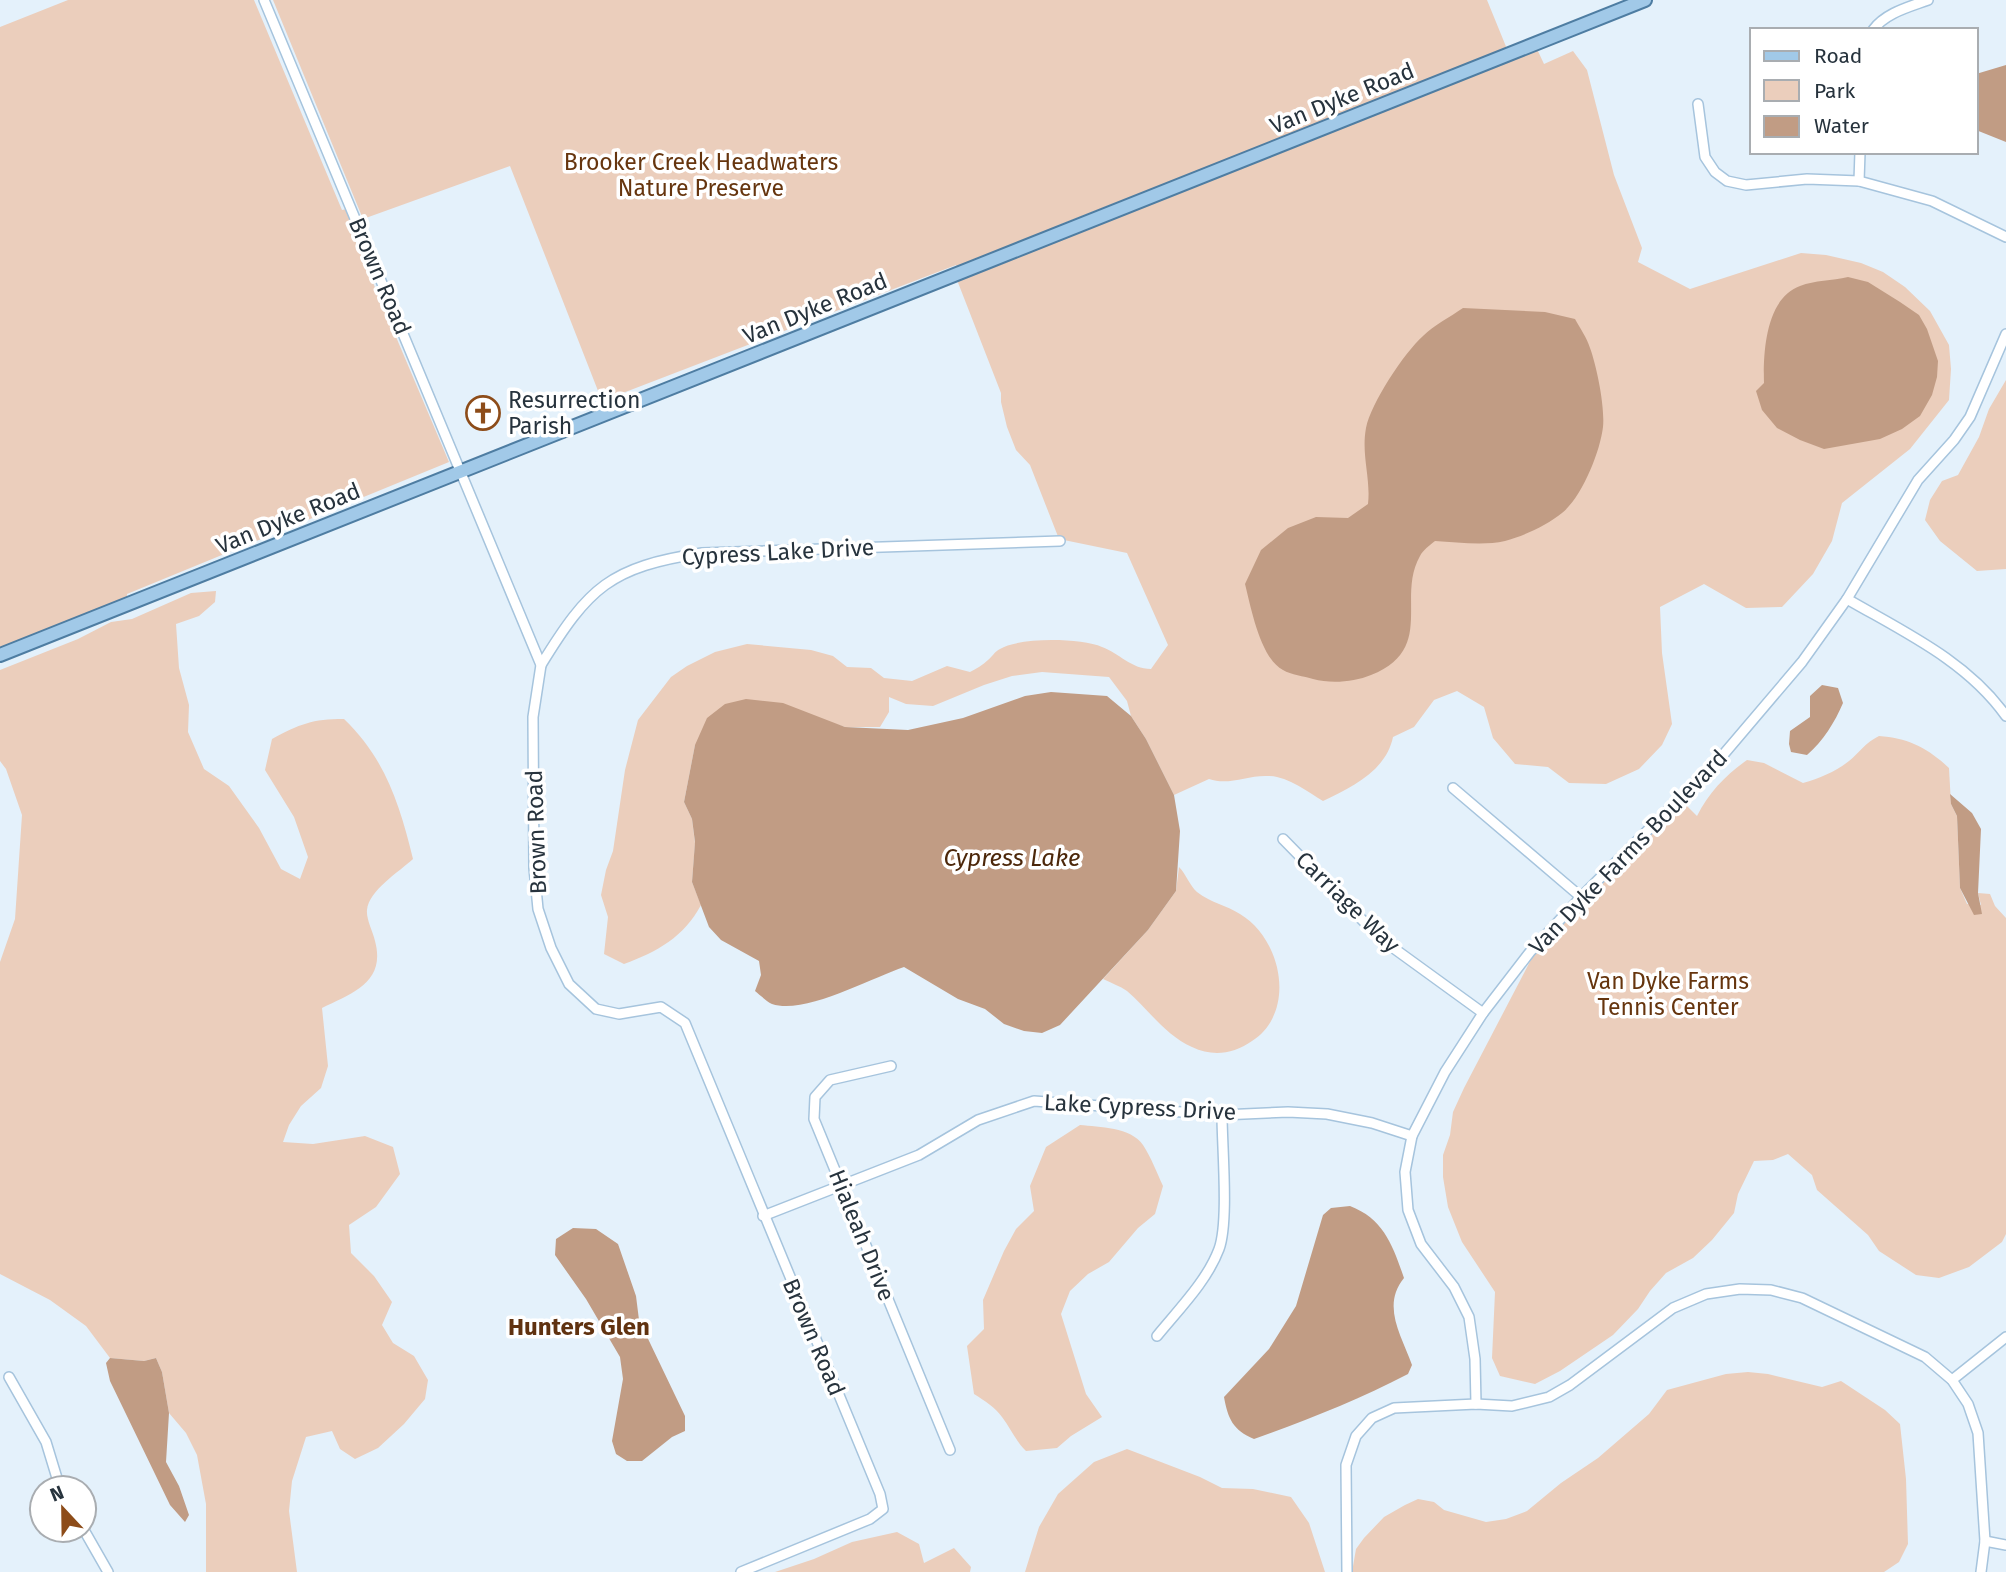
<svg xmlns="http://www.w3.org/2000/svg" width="2006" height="1572" viewBox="0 0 2006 1572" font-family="'Fira Sans',sans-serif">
	<rect width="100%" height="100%" fill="#e4f1fb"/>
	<!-- green -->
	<g fill="#ebcebc">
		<path d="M 68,0 L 254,0 L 342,210 L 347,209 L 354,225 L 352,233 L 449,462 L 127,594 L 127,599 L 0,649 L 0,27 Z"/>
		<path d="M 273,0 L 1487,0 L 1507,49 L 1059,225 L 1059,227 L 958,268 L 956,265 L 602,401 L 510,166 L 363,219 Z"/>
		<path d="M 1537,49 L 1544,64 L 1573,51 L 1587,70 L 1614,175 L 1642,248 L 1638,262 L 1690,289 L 1801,253 L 1826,255 L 1861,263 L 1883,272 L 1905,287 L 1930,311 L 1949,345 L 1951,369 L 1949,400 L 1910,449 L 1842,503 L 1832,541 L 1813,574 L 1782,607 L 1746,608 L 1704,584 L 1660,607 L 1662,653 L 1672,724 L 1662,745 L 1639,769 L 1606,784 L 1569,783 L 1548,767 L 1515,764 L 1493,738 L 1484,707 L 1457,691 L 1434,700 L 1414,727 L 1393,737 C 1386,771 1352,787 1323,801 C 1308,792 1287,776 1268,776 C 1247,775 1229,786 1209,779 L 1174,795 L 1146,739 L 1131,716 L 1127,701 L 1109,677 L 1042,672 L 1012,676 L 984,685 L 933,706 L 906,704 L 889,697 L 889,712 L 880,727 L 845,727 L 816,718 L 695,745 L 684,802 L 692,819 L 695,843 L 692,882 L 701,905 C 684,937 657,952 624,964 L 604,954 L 608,917 L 601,895 L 606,870 L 613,851 L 625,770 L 638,720 L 671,677 L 687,666 L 715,652 L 747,644 L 811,650 L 833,656 L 847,667 L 871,668 L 884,678 L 912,681 L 947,666 L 970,672 C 976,669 983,665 988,660 C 992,657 995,651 1000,649 C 1019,637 1081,638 1102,647 C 1119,653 1131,669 1151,669 L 1168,645 L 1127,553 L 1059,539 L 1030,465 L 1016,450 L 1007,427 L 1001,402 L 1001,393 L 957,280 Z"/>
		<path d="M 2006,380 L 2006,569 L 1977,571 L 1940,541 L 1925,520 L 1930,500 L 1942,481 L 1958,475 L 1979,437 L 1989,409 Z"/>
		<path d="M 216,591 L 215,602 L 199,616 L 176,624 L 179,668 L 189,705 L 188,732 L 204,769 L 229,786 L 259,828 L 281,869 L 300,879 L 308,857 L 294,817 L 265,770 L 272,739 C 300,724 312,719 344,719 C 385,758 400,805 413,859 C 399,872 369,890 367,910 C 366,919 373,932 375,941 C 386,982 353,993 322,1008 L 328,1066 L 321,1088 L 301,1106 L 289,1125 L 283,1142 L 313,1144 L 365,1136 L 393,1147 L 400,1174 L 376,1207 L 349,1225 L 351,1253 L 374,1276 L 392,1302 L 382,1325 L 393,1343 L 414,1356 L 428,1380 L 425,1399 L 404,1424 L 378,1448 L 355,1459 L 340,1449 L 332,1431 L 306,1437 L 292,1481 L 289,1511 L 297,1572 L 206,1572 L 206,1504 L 197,1455 L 186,1433 L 169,1413 L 162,1372 L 156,1358 L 144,1361 L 110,1358 L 86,1326 L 50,1300 L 0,1274 L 0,962 L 15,919 L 22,815 L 6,769 L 0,761 L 0,670 L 78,639 L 111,622 L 132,619 L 191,593 Z"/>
		<path d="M 1879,736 C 1908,738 1928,748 1949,768 L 1951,804 L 1957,816 L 1960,888 L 1967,904 L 1981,905 L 1978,893 L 1990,894 L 1995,906 L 2006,918 L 2006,1234 L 2002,1242 L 1969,1267 L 1939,1278 L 1916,1275 L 1879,1251 L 1868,1235 L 1817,1190 L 1812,1175 L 1788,1154 L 1773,1160 L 1754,1161 L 1738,1194 L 1734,1213 L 1712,1240 L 1693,1258 L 1666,1273 L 1650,1291 L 1638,1309 L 1613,1335 L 1560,1371 L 1535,1384 L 1500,1376 L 1492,1358 L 1495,1292 L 1462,1242 L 1448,1207 L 1443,1177 L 1443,1155 L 1450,1135 L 1453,1112 L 1464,1088 L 1536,950 L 1683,802 L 1697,816 C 1709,792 1726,775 1747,760 L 1764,763 L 1803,783 C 1820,778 1835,772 1849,761 C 1860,752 1865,743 1879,736 Z"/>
		<path d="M 1179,867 C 1186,874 1190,886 1197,892 C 1211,903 1226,905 1240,914 C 1282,939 1297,1012 1252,1041 C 1233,1054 1213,1057 1192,1047 C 1165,1035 1148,1009 1127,991 C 1120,986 1111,983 1103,979 L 1148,930 L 1176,891 Z"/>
		<path d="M 1080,1125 C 1099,1127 1131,1127 1143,1145 C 1151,1157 1157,1173 1163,1186 L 1155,1214 L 1138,1228 L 1109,1262 L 1088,1274 L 1070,1291 L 1061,1314 L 1086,1394 L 1102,1417 L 1071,1436 L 1057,1448 L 1026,1451 C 1015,1440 1011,1429 1002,1417 C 995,1407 985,1401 974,1394 L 967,1346 L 984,1329 L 983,1300 L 1004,1251 L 1016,1229 L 1034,1211 L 1030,1186 L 1046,1147 Z"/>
		<path d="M 1748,1372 L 1768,1374 L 1822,1387 L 1841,1381 L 1885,1410 L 1900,1424 L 1906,1479 L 1908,1544 L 1899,1562 L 1884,1572 L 1352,1572 L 1356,1549 L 1364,1538 L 1384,1517 L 1405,1505 L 1418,1499 L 1434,1502 L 1444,1510 L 1486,1522 L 1506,1519 L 1527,1511 L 1561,1483 L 1598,1458 L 1649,1414 L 1667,1390 L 1726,1374 Z"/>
		<path d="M 1127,1449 L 1200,1477 L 1222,1488 L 1253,1489 L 1291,1497 L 1309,1523 L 1325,1572 L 1025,1572 L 1039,1527 L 1058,1494 L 1094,1462 Z"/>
		<path d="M 897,1532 L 919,1544 L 924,1563 L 954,1548 L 971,1567 L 970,1572 L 775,1572 L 814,1559 L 852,1542 Z"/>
	</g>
	<!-- water -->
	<g fill="#c19c84">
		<path d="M 2006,65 L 2006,142 L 1976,130 L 1976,74 Z"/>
		<path d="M 1848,277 L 1868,282 L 1900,302 L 1919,315 L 1927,329 L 1938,361 L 1937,377 L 1932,395 L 1920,416 L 1902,429 L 1880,439 L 1824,449 L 1800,440 L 1777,428 L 1762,410 L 1756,391 L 1764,383 C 1763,352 1766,298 1800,286 C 1815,280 1832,281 1848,277 Z"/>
		<path d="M 1463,308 L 1545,312 L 1575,319 C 1580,328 1587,338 1590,348 C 1597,367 1605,407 1603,427 C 1600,452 1582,497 1562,513 C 1547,525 1524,536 1505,541 C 1483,546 1457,542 1435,541 C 1430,545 1423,550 1420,556 C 1396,598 1436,649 1371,675 C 1354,682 1331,684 1313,679 C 1304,676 1291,675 1283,670 C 1260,658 1251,607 1245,584 L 1261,550 L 1288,528 L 1316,517 L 1348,518 L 1368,504 C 1371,478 1361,455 1366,428 C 1371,403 1404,353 1423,336 C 1434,325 1450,317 1463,308 Z"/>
		<path d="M 1822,685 L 1838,688 L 1843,703 C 1835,722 1823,741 1807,755 L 1791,752 L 1789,744 L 1790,731 L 1810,717 L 1810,696 Z"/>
		<path d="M 1051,692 L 1107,696 L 1131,716 L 1146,739 L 1174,795 L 1180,831 L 1176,891 L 1148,930 L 1060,1025 L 1042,1033 L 1024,1031 L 1004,1024 L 985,1009 L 958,999 L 904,967 C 871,978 805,1015 772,1004 C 766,1001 760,995 755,991 L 761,975 L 759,961 L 721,940 L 709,927 L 692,882 L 695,842 L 692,819 L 684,802 L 695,745 L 707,718 L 725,704 L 746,699 L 783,703 L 845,727 L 908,730 L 963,718 L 1025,696 Z"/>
		<path d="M 1950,794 L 1972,813 L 1981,829 L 1978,893 L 1982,914 L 1974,915 L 1960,888 L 1957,816 L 1951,804 Z"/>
		<path d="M 1350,1206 C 1384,1219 1393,1246 1404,1278 C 1381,1306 1402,1336 1412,1365 L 1408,1374 C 1358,1400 1307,1420 1254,1439 C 1233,1430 1228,1419 1224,1397 L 1269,1349 L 1296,1306 L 1323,1215 L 1331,1208 Z"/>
		<path d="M 573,1228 L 596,1229 L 618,1244 L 636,1296 L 639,1320 L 685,1416 L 685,1431 L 672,1437 L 642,1461 L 627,1461 L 616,1454 L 612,1441 L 623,1379 L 620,1357 L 586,1299 L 555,1255 L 556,1239 Z"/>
		<path d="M 110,1358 L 144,1361 L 156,1358 L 162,1372 L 169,1413 L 166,1462 L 179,1486 L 189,1515 L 185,1522 L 170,1505 L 110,1381 L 106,1363 Z"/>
	</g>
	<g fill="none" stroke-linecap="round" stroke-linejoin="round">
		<!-- minor casing -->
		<g stroke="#a6c4dd" stroke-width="12">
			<g id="minor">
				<path d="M 264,0 L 541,665 L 533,717 L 534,868 L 538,909 L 551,948 L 569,984 L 596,1009 L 619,1014 L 661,1007 L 685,1023 L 880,1494 L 883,1509 L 870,1519 L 741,1572"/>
				<path d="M 1873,30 C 1885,13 1909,7 1928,0"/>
				<path d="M 1698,104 L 1705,157 L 1715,172 L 1727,181 L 1746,185 L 1807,179 L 1859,181 L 1932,201 L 2006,237"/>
				<path d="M 1859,181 L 1860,152"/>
				<path d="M 1847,599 C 1904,632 1967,661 2006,716"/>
				<path d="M 541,665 C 589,587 610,567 702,553 L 1060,541"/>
				<path d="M 1453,788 L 1581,897"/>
				<path d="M 1283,839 L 1381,939 L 1483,1013"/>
				<path d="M 891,1066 L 830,1080 L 815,1097 L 814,1119 L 950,1450"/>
				<path d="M 763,1216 L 919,1155 L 978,1120 L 1034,1101 L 1222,1115 L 1288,1112 L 1327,1114 L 1372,1123 L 1412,1136"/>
				<path d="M 1157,1336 C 1179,1309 1207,1281 1219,1249 C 1229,1222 1222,1147 1222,1115"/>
				<path d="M 9,1377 L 46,1442 L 60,1488"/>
				<path d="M 1952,1380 L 2006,1337"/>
				<path d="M 1476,1404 L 1475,1359 L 1469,1317 L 1454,1287 L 1421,1244 L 1408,1210 L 1405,1172 L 1412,1136 L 1445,1072 L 1483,1013 L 1530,952 L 1581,897 L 1723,755 L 1802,662 L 1847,599 L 1918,480 L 1954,440 L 1970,417 L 2006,334"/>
				<path d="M 84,1530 L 108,1572"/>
				<path d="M 1985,1541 L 2006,1545"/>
				<path d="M 1347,1572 L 1346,1465 L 1356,1436 L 1372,1418 L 1394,1408 L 1476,1404 L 1512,1406 L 1549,1397 L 1570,1385 L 1673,1308 L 1706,1294 L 1740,1289 L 1771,1290 L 1802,1298 L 1925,1357 L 1952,1380 L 1968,1404 L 1978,1433 L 1985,1541 L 1981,1572"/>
			</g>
		</g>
		<!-- major casing -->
		<g stroke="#4e7da2" stroke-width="16">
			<path id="major" d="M 0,655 L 1645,0"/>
		</g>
		<!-- minor -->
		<use href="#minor" stroke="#fff" stroke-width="9"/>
		<!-- major -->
		<use href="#major" stroke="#a1c9e8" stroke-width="12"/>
	</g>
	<!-- icons -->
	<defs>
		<g id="church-ring" transform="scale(1.75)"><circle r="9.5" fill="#fff" stroke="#8d4c19" stroke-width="1.5"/><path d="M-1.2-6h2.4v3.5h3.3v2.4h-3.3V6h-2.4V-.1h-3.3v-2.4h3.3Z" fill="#8d4c19"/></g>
	</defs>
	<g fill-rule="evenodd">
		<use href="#church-ring" x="483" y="413"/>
	</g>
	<g text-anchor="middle" stroke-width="7" stroke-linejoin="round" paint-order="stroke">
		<!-- street labels -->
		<g font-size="23" fill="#27333d" stroke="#fff">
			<text transform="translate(1342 98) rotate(-22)" y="8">Van Dyke Road</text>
			<text transform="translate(380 276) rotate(67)" y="8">Brown Road</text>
			<text transform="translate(815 308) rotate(-22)" y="8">Van Dyke Road</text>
			<text transform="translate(288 518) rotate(-22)" y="8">Van Dyke Road</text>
			<text transform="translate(778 552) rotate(-3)" y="8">Cypress Lake Drive</text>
			<text transform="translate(536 832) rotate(-92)" y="8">Brown Road</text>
			<text transform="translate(1628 852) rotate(-46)" y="8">Van Dyke Farms Boulevard</text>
			<text transform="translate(1348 902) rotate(44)" y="8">Carriage Way</text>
			<text transform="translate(1140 1107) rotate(3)" y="8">Lake Cypress Drive</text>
			<text transform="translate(862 1235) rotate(68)" y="8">Hialeah Drive</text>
			<text transform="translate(814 1337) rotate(67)" y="8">Brown Road</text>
		</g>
		<!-- park labels -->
		<g font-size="23" fill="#66350e" stroke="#fff">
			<text x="701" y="170">Brooker Creek Headwaters<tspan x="701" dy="26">Nature Preserve</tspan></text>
			<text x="1668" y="989">Van Dyke Farms<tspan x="1668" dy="26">Tennis Center</tspan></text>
		</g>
		<!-- poi labels -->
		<g font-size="23" fill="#27333d" stroke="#fff" text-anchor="start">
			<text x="508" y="408">Resurrection<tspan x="508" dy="26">Parish</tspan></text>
		</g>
		<!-- water labels -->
		<g font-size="24" font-style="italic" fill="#4c270a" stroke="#fff">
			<text x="1012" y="866">Cypress Lake</text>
		</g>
		<!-- neighbourhood labels -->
		<g font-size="24" font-weight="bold" fill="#603210" stroke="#fff">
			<text x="579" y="1335">Hunters Glen</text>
		</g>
	</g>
	<!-- legend -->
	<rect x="1750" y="28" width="228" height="126" fill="#ffffff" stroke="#a9adb1" stroke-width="2"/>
	<rect x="1764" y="51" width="35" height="10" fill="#a1c9e8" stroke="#a9adb1" stroke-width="2"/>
	<text x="1814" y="63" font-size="21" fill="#27333d">Road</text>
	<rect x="1764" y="80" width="35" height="21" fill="#ebcebc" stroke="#a9adb1" stroke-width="2"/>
	<text x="1814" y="98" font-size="21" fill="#27333d">Park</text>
	<rect x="1764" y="116" width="35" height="21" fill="#c19c84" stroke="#a9adb1" stroke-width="2"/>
	<text x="1814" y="133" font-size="21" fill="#27333d">Water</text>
	<!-- north arrow -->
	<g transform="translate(63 1509) rotate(338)"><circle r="33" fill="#ffffff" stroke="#a9adb1" stroke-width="2"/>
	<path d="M0-5L12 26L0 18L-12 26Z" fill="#8d4c19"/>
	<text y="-10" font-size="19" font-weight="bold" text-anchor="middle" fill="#27333d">N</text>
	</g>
</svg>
